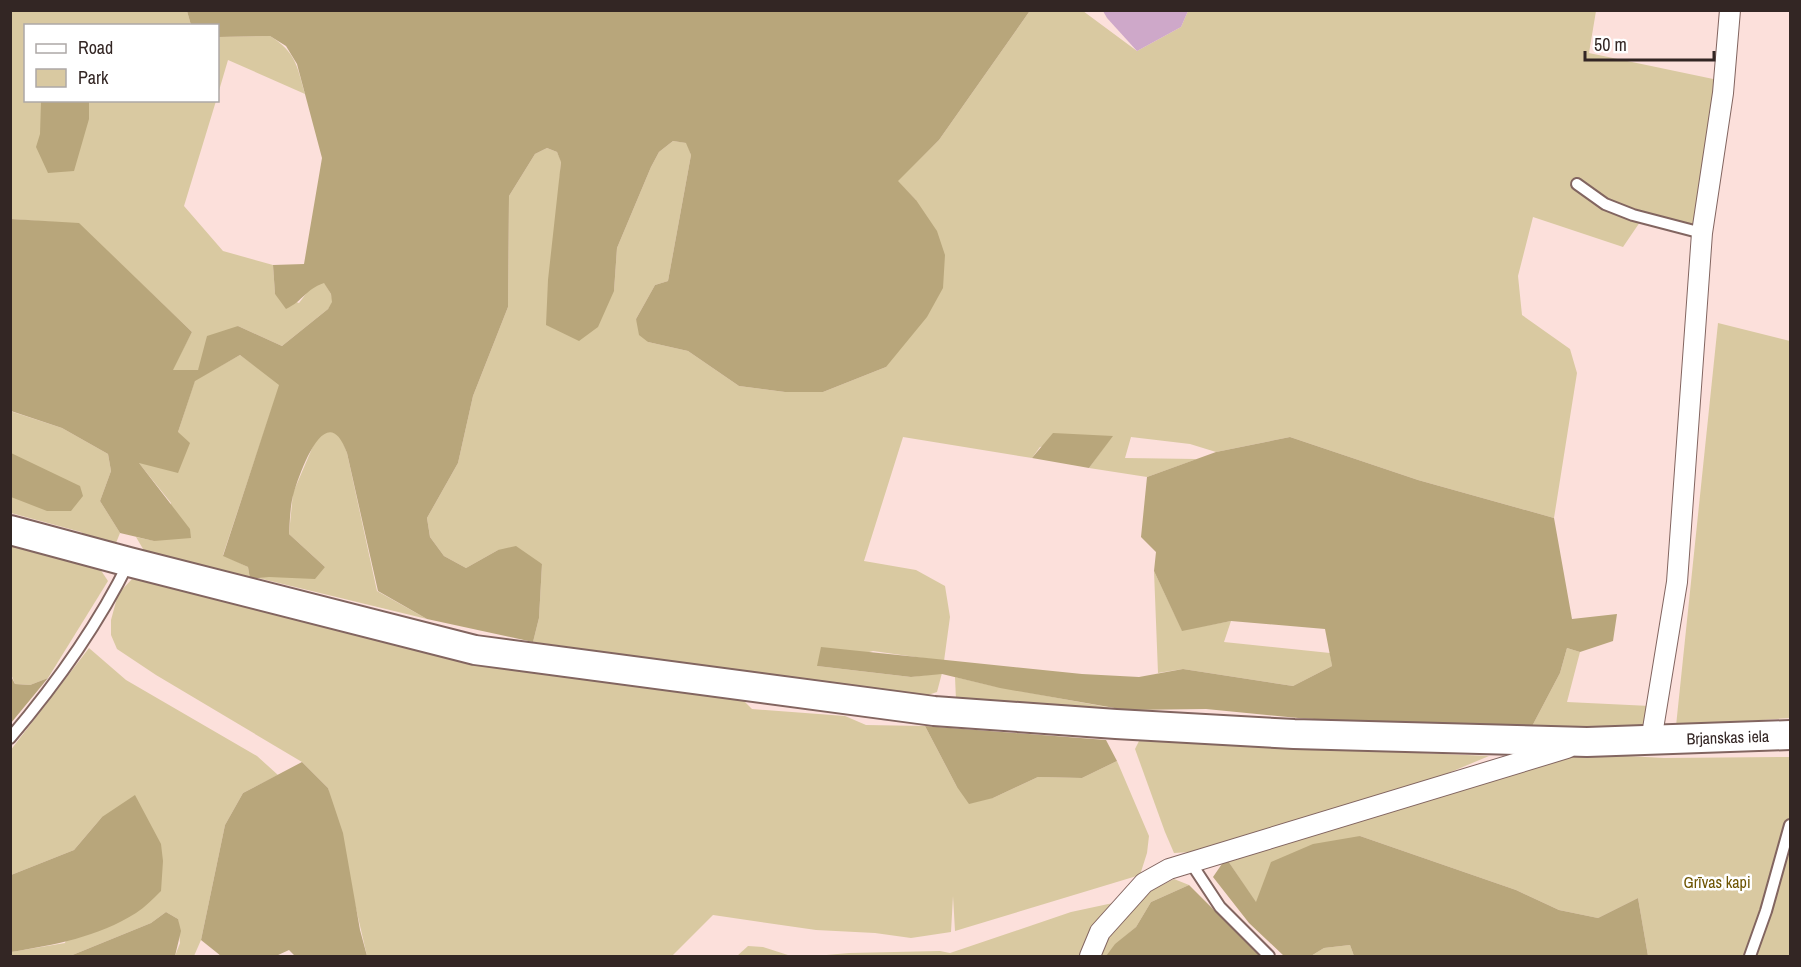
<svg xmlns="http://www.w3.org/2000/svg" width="1801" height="967" viewBox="0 0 1801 967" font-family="'Archivo Narrow',sans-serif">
	<rect width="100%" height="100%" fill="#fce0db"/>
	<!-- green -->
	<g fill="#d9c9a1">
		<path d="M 10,11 L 187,11 L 191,25 L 26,26 L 26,100 L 216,101 L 184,206 L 223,251 L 273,265 L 275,294 L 299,303 L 311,287 L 324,282 L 331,294 L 333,302 L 328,309 L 282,346 L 238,326 L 198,370 L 172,370 L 192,332 L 79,224 L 11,219 Z"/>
		<path d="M 1025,11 L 1083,11 L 1137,51 L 1181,27 L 1188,11 L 1596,11 L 1589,53 L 1718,80 L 1697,238 L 1640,222 L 1623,247 L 1533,217 L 1518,276 L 1522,315 L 1570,349 L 1577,373 L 1554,518 L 1418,480 L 1290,437 L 1216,452 L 1190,444 L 1131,437 L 1125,458 L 1197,459 L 1147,477 L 1089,468 L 1112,436 L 1040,447 L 1032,458 L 903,437 L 864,561 L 916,570 L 945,586 L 950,617 L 944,661 L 873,651 L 817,666 L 911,677 L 942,673 L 937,692 L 919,698 L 814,680 L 533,642 L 539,618 L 542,564 L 498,550 L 466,568 L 444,556 L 430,537 L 427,518 L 458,463 L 473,396 L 508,307 L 509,196 L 535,154 L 547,148 L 557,152 L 561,161 L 558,201 L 614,291 L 617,248 L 651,167 L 659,152 L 673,141 L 687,143 L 691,155 L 668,281 L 655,285 L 636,319 L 648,342 L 688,351 L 739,386 L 785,392 L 823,392 L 886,367 L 916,200 L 897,181 L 939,140 L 1029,12 Z"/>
		<path d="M 270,36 C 296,52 297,66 305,94 L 228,60 L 218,94 L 218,37 Z"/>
		<path d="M 1718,323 L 1790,341 L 1790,718 L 1676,726 Z"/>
		<path d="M 240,355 L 280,384 L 223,555 L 248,567 L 250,579 L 146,554 L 136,537 L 155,541 L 171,503 L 138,462 L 178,432 L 195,380 Z"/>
		<path d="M 10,411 L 62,428 L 108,454 L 111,471 L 100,501 L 120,533 L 116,543 L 92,540 L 81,532 L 11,513 Z"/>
		<path d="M 333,431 L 341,437 L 347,453 L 377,591 L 427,619 L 258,578 L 325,567 L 289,534 L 293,493 L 316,439 L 325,432 Z"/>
		<path d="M 10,540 L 98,566 L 108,581 L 48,678 L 30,685 L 15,684 L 11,674 Z"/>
		<path d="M 1154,571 L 1182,630 L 1231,621 L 1224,642 L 1330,653 L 1332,666 L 1293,686 L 1183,669 L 1158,673 Z"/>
		<path d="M 132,579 L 560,674 L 744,701 L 752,709 L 845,716 L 866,725 L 925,726 L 957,787 L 993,798 L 1038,777 L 1082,778 L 1117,761 L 1149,836 L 1147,853 L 1140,875 L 955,931 L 953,896 L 951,932 L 911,938 L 875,933 L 816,930 L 713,915 L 672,956 L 367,956 L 328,788 L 302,762 L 156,675 L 117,649 L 111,635 L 111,620 L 118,594 Z"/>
		<path d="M 89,648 L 126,680 L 257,756 L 278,775 L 243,793 L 225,825 L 201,940 L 194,956 L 175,956 L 180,943 L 178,919 L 166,912 L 151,923 L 70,956 L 11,956 L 11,952 L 65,943 L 102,817 L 74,850 L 11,875 L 10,751 Z"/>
		<path d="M 1567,648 L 1580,652 L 1567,702 L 1650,706 L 1646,725 L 1637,729 L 1568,727 L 1529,732 L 1560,673 Z"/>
		<path d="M 955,677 L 993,686 L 1112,708 L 1104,714 L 956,700 Z"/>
		<path d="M 1139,741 L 1489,756 L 1408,790 L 1191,852 L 1174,853 L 1165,832 L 1135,749 Z"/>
		<path d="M 1571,753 L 1664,758 L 1790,757 L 1790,956 L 1648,956 L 1638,898 L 1598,918 L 1559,910 L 1516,890 L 1360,836 L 1256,903 L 1226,858 Z"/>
		<path d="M 1174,879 L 1189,885 L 1151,902 L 1136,927 L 1116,944 L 1106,956 L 1097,956 L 1099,950 L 1134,903 L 1154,889 Z"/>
		<path d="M 1113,903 L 1081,956 L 815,956 L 849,953 L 940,951 L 950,953 L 1071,912 Z"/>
		<path d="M 1350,945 L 1354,956 L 1311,956 L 1324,948 Z"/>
		<path d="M 748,946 L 763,947 L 791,956 L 737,956 Z"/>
	</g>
	<!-- forest -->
	<g fill="#b8a67b">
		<path d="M 930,10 L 935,12 L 937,10 L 1025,10 L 1029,12 L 939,140 L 898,181 L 916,200 L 937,231 L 945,255 L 943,288 L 927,317 L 886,367 L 823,392 L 785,392 L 739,386 L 688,351 L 648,342 L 639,335 L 636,319 L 655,285 L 668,281 L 691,155 L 686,143 L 673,141 L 659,152 L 651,167 L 617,248 L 614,291 L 598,327 L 579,341 L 546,325 L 548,280 L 561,162 L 557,152 L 547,148 L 535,154 L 509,196 L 508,307 L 473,396 L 458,463 L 427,518 L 430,537 L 444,556 L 466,568 L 498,550 L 516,546 L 542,564 L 539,618 L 533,642 L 427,619 L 378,591 L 347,453 C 327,397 301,469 294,492 C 290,505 290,520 289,534 L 325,567 L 315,579 L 269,577 L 250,579 L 248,567 L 223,556 L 279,385 L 240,355 L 195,381 L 178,432 L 190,443 L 178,473 L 139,463 L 190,529 L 191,538 L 154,541 L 120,533 L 100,501 L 111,471 L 108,454 L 62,428 L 11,411 L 11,219 L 79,223 L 192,332 L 173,370 L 198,370 L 207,336 L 238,326 L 282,346 L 328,309 L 332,302 L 331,294 L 324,283 C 306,289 303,301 286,309 L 275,294 L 273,265 L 304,264 L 322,158 L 297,64 L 286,46 L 270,36 L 218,37 L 218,26 L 191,25 L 187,11 Z"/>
		<path d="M 41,101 L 89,101 L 89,119 L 74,171 L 48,173 L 36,147 L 40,134 Z"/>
		<path d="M 1053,433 L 1113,436 L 1089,468 L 1032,458 Z"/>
		<path d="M 1290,437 L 1418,480 L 1554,518 L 1572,619 L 1617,614 L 1613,641 L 1580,652 L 1567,648 L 1560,673 L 1529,732 L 1298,718 L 1206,709 L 1126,710 L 1000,688 L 942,674 L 911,677 L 817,666 L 821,647 L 1082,674 L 1139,677 L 1183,669 L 1293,686 L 1332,666 L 1325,629 L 1231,621 L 1182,631 L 1154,571 L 1156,552 L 1141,537 L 1147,477 L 1216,452 Z"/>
		<path d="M 11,453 L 80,486 L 83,496 L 71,511 L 47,511 L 11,497 Z"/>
		<path d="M 10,674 L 15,684 L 30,685 L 48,678 L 11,723 Z"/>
		<path d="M 925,726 L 1106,740 L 1117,761 L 1082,778 L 1038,777 L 993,798 L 969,804 L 957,787 Z"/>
		<path d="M 302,762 L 328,788 L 343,833 L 360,930 L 367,956 L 295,956 L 289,950 L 276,956 L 221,956 L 201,940 L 225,825 L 243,793 Z"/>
		<path d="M 135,795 L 161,844 L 163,861 L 161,891 C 153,899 145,907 136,913 C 98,937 54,945 11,952 L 11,875 L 74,850 L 102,817 Z"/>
		<path d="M 1360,836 L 1516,890 L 1559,910 L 1598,918 L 1638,898 L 1648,956 L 1354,956 L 1350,945 L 1324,948 L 1311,956 L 1284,956 L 1249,923 L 1213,877 L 1226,858 L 1256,902 L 1271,862 L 1313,844 Z"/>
		<path d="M 1189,885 L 1260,956 L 1106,956 L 1115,944 L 1136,927 L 1151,902 Z"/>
		<path d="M 166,912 L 178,919 L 181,931 L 175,956 L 70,956 L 151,923 Z"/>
	</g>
	<!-- water -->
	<path fill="#cea8c9" d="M 1103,11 L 1188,11 L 1181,27 L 1137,51 L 1107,18 Z"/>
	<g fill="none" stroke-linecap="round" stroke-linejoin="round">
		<!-- lane casing -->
		<g stroke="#826560" stroke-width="14">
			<g id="lane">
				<path d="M 1577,184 L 1605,204 L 1633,215 L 1702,233"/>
				<path d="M 10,738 C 56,684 98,625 129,562"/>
				<path d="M 1191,863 L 1220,907 L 1269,956"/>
				<path d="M 1750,956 L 1766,911 L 1790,825"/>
			</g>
		</g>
		<!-- street casing -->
		<g stroke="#826560" stroke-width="22">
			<g id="street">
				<path d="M 1651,741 L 1677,582 L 1702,233 L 1723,93 L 1730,10"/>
				<path d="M 1090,956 L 1100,932 L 1144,883 L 1169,869 L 1567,748"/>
			</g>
		</g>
		<!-- secondary casing -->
		<g stroke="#826560" stroke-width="32">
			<g id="secondary">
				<path id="s1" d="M 10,530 L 129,562 L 475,650 L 934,711 L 1116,724 L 1294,734 L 1587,742 L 1790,735"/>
			</g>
		</g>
		<!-- lane -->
		<use href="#lane" stroke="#fff" stroke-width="10"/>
		<!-- street -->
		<use href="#street" stroke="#fff" stroke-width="20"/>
		<!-- secondary -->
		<use href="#secondary" stroke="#fff" stroke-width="28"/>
	</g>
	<g text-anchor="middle" stroke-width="5" stroke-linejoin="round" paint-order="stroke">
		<!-- street labels -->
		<g font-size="16" fill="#332624" stroke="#fff">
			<text dy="6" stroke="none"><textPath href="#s1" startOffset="1738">Brjanskas iela</textPath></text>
		</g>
		<!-- park labels -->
		<g font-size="16" fill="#6d5402" stroke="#fff">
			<text x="1717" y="888">Grīvas kapi</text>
		</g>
	</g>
	<!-- border -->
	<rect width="1801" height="967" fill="none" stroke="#332624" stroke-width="24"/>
	<!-- legend -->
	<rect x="24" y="24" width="195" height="78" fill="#ffffff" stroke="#ada8a7" stroke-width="1.5"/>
	<rect x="36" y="44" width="30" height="9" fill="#ffffff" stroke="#ada8a7" stroke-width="1.5"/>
	<text x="78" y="54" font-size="18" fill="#332624">Road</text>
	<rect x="36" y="69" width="30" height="18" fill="#d9c9a1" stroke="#ada8a7" stroke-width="1.5"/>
	<text x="78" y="84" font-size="18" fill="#332624">Park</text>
	<!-- scale -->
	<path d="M1585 51v9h129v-9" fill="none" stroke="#332624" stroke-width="3"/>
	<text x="1594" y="51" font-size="18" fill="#332624" stroke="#ffffff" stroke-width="4.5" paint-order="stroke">50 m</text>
</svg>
